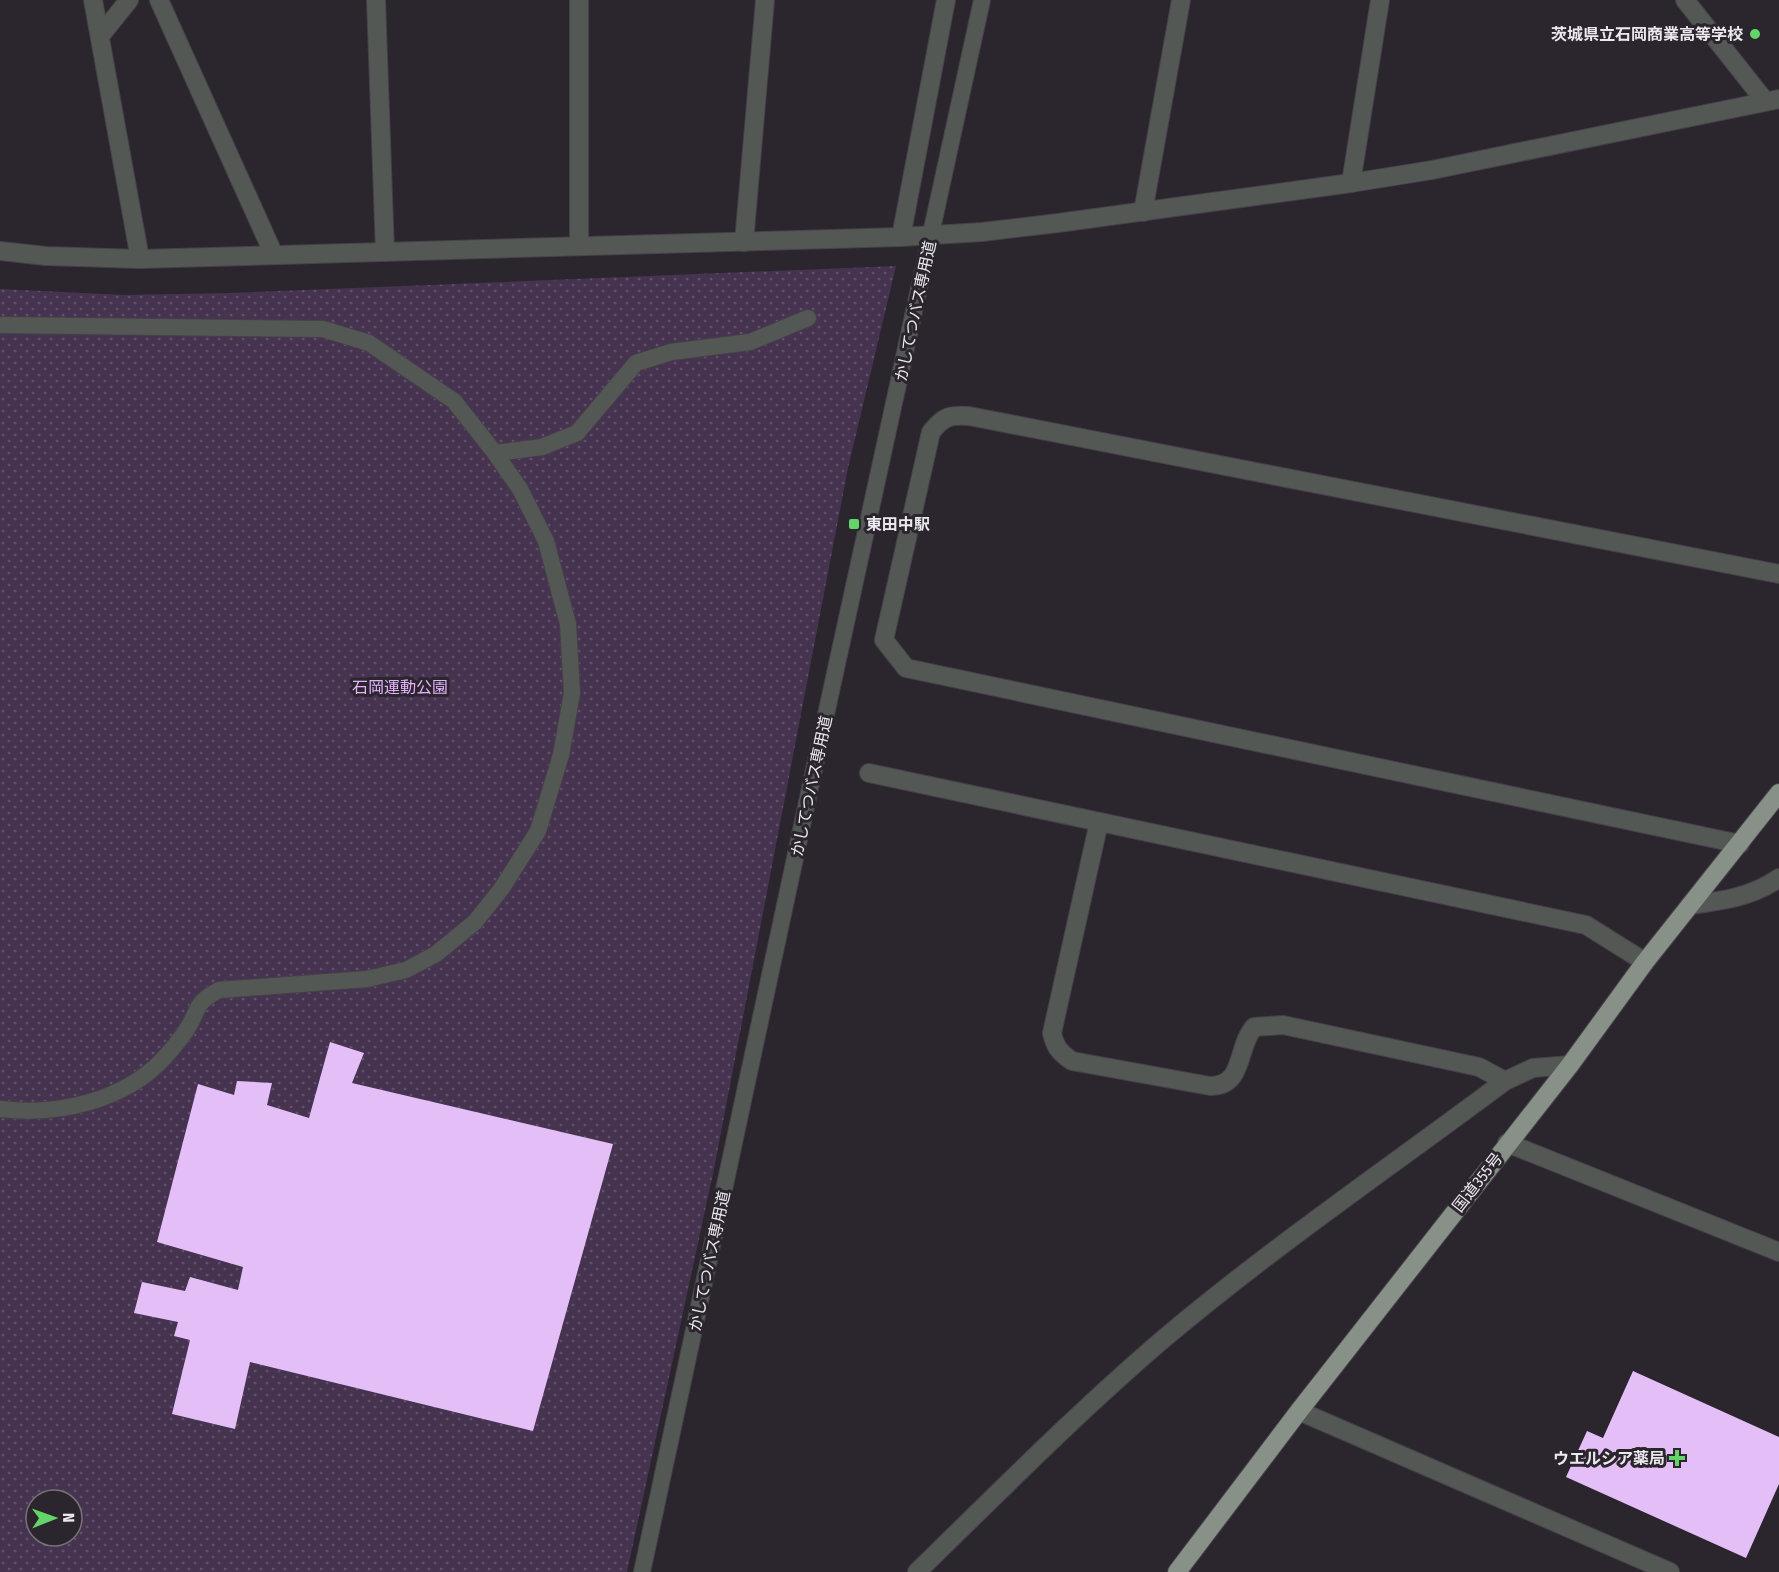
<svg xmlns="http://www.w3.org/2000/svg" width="1779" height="1572" viewBox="0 0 1779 1572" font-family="'Fira Sans Condensed','Noto Sans JP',sans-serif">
	<defs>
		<pattern id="park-dots" width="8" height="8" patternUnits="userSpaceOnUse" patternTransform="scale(1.5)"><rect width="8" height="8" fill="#463350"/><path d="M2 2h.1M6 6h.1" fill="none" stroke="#61516a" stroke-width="1.8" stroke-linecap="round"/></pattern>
	</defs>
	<rect width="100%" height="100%" fill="#2b252e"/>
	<!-- park -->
	<path fill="url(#park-dots)" fill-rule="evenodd" d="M 896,266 L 848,468 L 714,1169 L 627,1572 L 0,1572 L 0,289 L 125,295 L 229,293 ZM 36,1500 L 72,1500 L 72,1536 L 36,1536 Z"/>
	<!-- building -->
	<g fill="#e4bff7">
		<path d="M 330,1042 L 364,1053 L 352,1083 L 613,1144 L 533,1431 L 250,1362 L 235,1429 L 172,1414 L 190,1340 L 174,1336 L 178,1322 L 134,1313 L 142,1282 L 185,1291 L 190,1277 L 238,1290 L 243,1267 L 157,1242 L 198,1084 L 234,1095 L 237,1081 L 272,1083 L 267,1105 L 309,1118 Z"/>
		<path d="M 1633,1371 L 1779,1437 L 1779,1484 L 1746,1558 L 1566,1477 L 1587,1431 L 1603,1438 Z"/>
	</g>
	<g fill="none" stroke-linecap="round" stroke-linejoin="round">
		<!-- service casing -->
		<g stroke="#464049" stroke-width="18">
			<g id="service">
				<path d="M 0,325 L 323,329 L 369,343 L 454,401 L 495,453 L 520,489 L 546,541 L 568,624 L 572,693 L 561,755 L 538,831 L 502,888 L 475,922 L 436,954 L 406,970 L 367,979 L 219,990 C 214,993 208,996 204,1000 C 197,1005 195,1016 190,1024 C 184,1035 174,1047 165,1057 C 125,1101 58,1116 0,1109"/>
				<path d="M 495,453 L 542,447 L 577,433 L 636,363 L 671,352 L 750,342 L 808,318"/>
				<path d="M 642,1572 L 818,751 L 982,0"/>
			</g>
		</g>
		<!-- minor casing -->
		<g stroke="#464049" stroke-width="20">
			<g id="minor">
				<path d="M 93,0 L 140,259"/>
				<path d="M 159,0 L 274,255"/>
				<path d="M 376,0 L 385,252"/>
				<path d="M 579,0 L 579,246"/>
				<path d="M 1685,0 L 1765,101"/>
				<path d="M 100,36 L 129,0"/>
				<path d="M 1351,183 L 1380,0"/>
				<path d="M 1143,212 L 1181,0"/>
				<path d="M 901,237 L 946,0"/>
				<path d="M 744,242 L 765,0"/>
				<path d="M 869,773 L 1586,925 L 1645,962"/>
				<path d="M 1099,822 L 1052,1033 C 1055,1047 1060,1053 1072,1061 L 1210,1086 C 1245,1086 1236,1048 1254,1027 L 1283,1025 L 1479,1067 L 1505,1081"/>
				<path d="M 1740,844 L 906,668 L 884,640 L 931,432 C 944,416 949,415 969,416 L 1779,574"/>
				<path d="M 1690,905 C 1722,901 1752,897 1779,878"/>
				<path d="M 1507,1143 L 1779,1252"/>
				<path d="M 1299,1411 L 1670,1572"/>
			</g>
		</g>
		<!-- tertiary casing -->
		<g stroke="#464049" stroke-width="20">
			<g id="tertiary">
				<path d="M 0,251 L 46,256 L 140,259 L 901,237 L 982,232 L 1058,223 L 1351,183 L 1432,170 L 1779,99"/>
				<path d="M 917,1572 C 997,1494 1076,1414 1161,1341 C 1271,1248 1390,1167 1505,1081 L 1533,1068 L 1570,1065"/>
			</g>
		</g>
		<!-- trunk casing -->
		<g stroke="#464049" stroke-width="20">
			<path id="trunk" d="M 1177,1572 L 1299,1411 L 1570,1065 L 1645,962 L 1779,793"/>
		</g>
		<!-- service -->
		<use href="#service" stroke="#545854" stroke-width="16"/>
		<!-- minor -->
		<use href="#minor" stroke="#545854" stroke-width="18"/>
		<!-- tertiary -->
		<use href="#tertiary" stroke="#545854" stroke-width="18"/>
		<!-- trunk -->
		<use href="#trunk" stroke="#889188" stroke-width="18"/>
	</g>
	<!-- markers -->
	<g fill="#63d468" stroke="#2b252e" stroke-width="2">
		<circle cx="1755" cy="34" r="6"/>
		<rect x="848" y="518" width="12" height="12" rx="3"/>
		<path d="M1674 1449h6v6h6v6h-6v6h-6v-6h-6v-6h6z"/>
	</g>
	<g text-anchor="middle" stroke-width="6" stroke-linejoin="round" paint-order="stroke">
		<!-- poi labels -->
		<g font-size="16" font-weight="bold" fill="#ece8ee" stroke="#2b252e" text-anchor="end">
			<text x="1743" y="40">茨城県立石岡商業高等学校</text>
			<text x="866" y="530" text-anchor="start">東田中駅</text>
			<text x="1665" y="1464">ウエルシア薬局</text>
		</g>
		<!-- street labels -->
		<g font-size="16" fill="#ece8ee" stroke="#2b252e">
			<text transform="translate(915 311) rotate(-78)" y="6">かしてつバス専用道</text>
			<text transform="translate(811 786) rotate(-78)" y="6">かしてつバス専用道</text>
			<text transform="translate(1477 1182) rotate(-52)" y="6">国道355号</text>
			<text transform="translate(709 1261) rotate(-78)" y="6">かしてつバス専用道</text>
		</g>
		<!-- park labels -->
		<g font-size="16" fill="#e5b2fd" stroke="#2b252e">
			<text x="400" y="693">石岡運動公園</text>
		</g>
	</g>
	<!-- north arrow -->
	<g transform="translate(54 1518) rotate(89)"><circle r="28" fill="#2b252e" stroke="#78737b" stroke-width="1.5"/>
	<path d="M0-4.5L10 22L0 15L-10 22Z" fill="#63d468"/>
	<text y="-9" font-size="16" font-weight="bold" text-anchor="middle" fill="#ece8ee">N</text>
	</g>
</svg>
